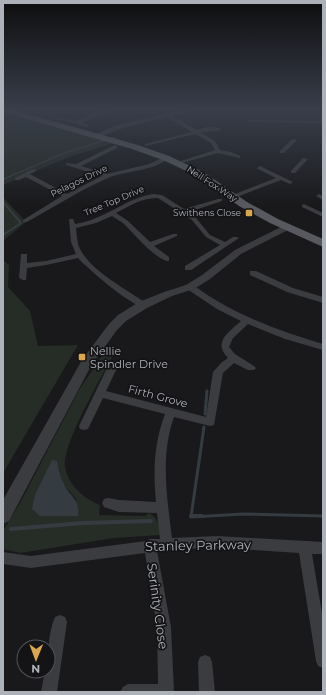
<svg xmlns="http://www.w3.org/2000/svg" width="326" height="695" viewBox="0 0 326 695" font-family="Montserrat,sans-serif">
	<rect width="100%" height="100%" fill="#19191b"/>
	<!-- green -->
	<g fill="#262c26" fill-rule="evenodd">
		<path d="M 12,109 L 69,109 L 42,117 Z"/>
		<path d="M 3,112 L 113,143 L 69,157 L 3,185 Z"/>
		<path d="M 3,197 L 26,222 L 3,241 Z"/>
		<path d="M 3,260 L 9,265 L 8,287 L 30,311 L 38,346 L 78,345 L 3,473 Z"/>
		<path d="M 109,345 L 117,348 C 105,371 62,443 65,467 C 68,485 84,499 100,505 L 99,515 L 145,516 L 149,513 C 158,518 160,525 160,535 L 114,538 L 20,553 L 3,549 L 3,531 L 20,503 L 79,390 ZM 57,461 L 63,484 L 77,500 L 32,509 Z"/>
	</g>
	<!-- water -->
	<path fill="#343c42" d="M 52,460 L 57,461 C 59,468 60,476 63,482 C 69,497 80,497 78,516 L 40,516 L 32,509 L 35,495 Z"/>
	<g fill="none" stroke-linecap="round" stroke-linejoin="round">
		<!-- stream-far3 -->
		<g stroke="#343c42" stroke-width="1.5">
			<path d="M 113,138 L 115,138"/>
			<path d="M 4,179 L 62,154 L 103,141"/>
		</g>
		<!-- stream-far2 -->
		<g stroke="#343c42" stroke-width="2">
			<path d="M 3,179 L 6,178"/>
			<path d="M 3,202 L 21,223 L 3,235"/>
		</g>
		<!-- stream-far1 -->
		<g stroke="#343c42" stroke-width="3">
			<path d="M 205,414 L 207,391"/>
			<path d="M 204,427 L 191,517 L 244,514 L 323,516"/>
		</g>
		<!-- stream -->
		<g stroke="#343c42" stroke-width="4">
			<path d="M 191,516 L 202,516"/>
			<path d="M 11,529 L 83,523 L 151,521"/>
		</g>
		<!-- minor -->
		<g fill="#3b3c3f" fill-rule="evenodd">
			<path d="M 108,109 L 116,109 L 81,123 L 89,125 L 89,126 L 87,127 L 48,116 L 50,115 L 76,121 L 97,112 Z"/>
			<path d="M 189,109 L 198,109 L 172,116 L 197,130 L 207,127 L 220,128 L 220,130 L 218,131 L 200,132 L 215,141 L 220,150 L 231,152 L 240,156 L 240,158 L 218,153 L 178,164 L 178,162 L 215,150 L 211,143 L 195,134 L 145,146 L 145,144 L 192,132 L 167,117 L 123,128 L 99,137 L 94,136 C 114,122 165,115 189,109 Z"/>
			<path d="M 248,120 L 323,121 L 323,123 L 250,122 L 248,122 Z"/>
			<path d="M 292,139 L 297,140 L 284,153 L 280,153 L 280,151 Z"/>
			<path d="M 115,145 L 117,146 L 117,148 L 81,166 L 107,174 L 149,164 L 164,157 L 169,158 C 152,172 127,170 108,178 C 80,190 54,207 27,222 L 23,222 L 23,220 L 62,196 L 26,177 L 19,180 L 15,180 L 15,178 L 32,169 L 36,169 L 36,171 L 30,174 L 67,194 L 102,176 L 66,165 L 66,163 L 76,164 Z"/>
			<path d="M 303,158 L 308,159 L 295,173 L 291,173 L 291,171 Z"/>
			<path d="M 260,166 L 293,182 L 290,184 L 281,180 L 234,198 L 230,198 L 230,196 L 276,178 L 258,169 L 257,168 Z"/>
			<path d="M 153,194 L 162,195 L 184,209 L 218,199 L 222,199 L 222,201 L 189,212 L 196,218 L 210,235 L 225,242 L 233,237 L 237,237 L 239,238 L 191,270 L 185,270 L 185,266 L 220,245 L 206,237 L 192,220 L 158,198 C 143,197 129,206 116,213 L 128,221 L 150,242 L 173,234 L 177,234 L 177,236 L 154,246 L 169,257 L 169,261 C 158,262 133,233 125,225 C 121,221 116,219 112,216 L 96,223 L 76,228 C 77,235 77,243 80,249 C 92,272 126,289 146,303 L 147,305 L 146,307 C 135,310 87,268 78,258 L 46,265 L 27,268 L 26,280 L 23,280 L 19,278 L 21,254 L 27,254 L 27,263 L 46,261 L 76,254 L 71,242 L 69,219 L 73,219 L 75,224 C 104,220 124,199 153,194 Z"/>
			<path d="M 319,194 L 323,196 L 323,200 L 316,196 Z"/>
			<path d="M 304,204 L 323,213 L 323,217 L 302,207 L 302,205 Z"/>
			<path d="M 250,271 L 256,271 L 293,288 L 323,297 L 323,303 L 287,292 L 250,275 Z"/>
			<path d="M 187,285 L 193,285 C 233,314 276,330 323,344 L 323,350 L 285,339 L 248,324 L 233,338 L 229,347 L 235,354 L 254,366 L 256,368 L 254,370 L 248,370 L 234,363 L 223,373 L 214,425 L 210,426 L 174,417 C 160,456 167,497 172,538 L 217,536 L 323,542 L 323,554 L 312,554 L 323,619 L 323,668 L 318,666 L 316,661 L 299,553 C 252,550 204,545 157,551 L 171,627 L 174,691 L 120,692 L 123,687 L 128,684 L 158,684 L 157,627 L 145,553 L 31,568 L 3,564 L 3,552 L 31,556 L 146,541 L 150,539 L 160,539 L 157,513 L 119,512 L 104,507 L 102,503 L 104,499 L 108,498 L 119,500 L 156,502 C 153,471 154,443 165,414 L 103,398 L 88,429 L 84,430 L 80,429 L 79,426 L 107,368 L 109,366 L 115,366 L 117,368 L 106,391 L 206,417 L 213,372 L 221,363 L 228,358 C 212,342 229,332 241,321 L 217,309 L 187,289 L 186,287 Z"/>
			<path d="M 60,615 L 65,617 L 67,622 L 57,692 L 41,692 L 45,671 L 48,671 C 48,653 48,633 55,617 Z"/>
			<path d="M 205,655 L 210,657 L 212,662 L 215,692 L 199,692 L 198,662 L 200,657 Z"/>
		</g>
		<!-- tertiary -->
		<path fill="#3b3c3f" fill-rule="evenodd" d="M 287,224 L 292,227 L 290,229 L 241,254 L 210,279 L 194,289 L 172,296 L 147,308 L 126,321 L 117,330 L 91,366 L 9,521 L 3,524 L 3,500 L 82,360 L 109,324 L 118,315 L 139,302 L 164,292 L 186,285 L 202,275 L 235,250 Z"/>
		<!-- primary -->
		<path fill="#57595e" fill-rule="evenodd" d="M 3,109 L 9,109 L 138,145 L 169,156 L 205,173 L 247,202 L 278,219 L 323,239 L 323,247 L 270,223 L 239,206 L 199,177 L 163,160 L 132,149 L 3,112 Z"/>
	</g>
	<!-- sky -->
	<linearGradient id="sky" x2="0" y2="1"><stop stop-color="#0e0e0f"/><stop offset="0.53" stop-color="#383e4a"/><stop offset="1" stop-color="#383e4a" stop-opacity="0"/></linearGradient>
	<rect width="326" height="206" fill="url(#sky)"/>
	<!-- markers -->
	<g fill="#dca64f" stroke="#141416" stroke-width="1.5">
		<rect x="245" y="209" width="8" height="8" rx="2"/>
		<rect x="78" y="353" width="8" height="8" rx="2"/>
	</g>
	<g text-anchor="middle" stroke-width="3.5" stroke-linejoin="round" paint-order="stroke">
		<!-- far-street labels -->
		<g font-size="9" fill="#adb1b9" stroke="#141416">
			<text transform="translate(79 181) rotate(-26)" y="3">Pelagos Drive</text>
			<text transform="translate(212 184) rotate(33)" y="3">Neil Fox Way</text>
			<text transform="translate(114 201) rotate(-23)" y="3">Tree Top Drive</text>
		</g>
		<!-- far-poi labels -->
		<g font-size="9" fill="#adb1b9" stroke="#141416" text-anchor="end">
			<text x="241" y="216">Swithens Close</text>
		</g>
		<!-- poi labels -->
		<g font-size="11" fill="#adb1b9" stroke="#141416" text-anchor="start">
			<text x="90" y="355">Nellie<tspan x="90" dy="13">Spindler Drive</tspan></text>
		</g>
		<!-- street labels -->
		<g font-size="11" fill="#adb1b9" stroke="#141416">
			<text transform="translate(158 396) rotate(15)" y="4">Firth Grove</text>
		</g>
		<!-- near-street labels -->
		<g font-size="13" fill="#adb1b9" stroke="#141416">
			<text transform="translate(198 545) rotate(-1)" y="5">Stanley Parkway</text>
			<text transform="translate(158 606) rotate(82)" y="5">Serinity Close</text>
		</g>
	</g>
	<!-- border -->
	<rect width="326" height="695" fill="none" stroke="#adb1b9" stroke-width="8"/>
	<!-- north arrow -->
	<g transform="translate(36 659) rotate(181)"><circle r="19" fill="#141416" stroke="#515357"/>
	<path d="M0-3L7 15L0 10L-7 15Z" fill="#dca64f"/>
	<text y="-6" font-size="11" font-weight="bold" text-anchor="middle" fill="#adb1b9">N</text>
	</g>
</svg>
